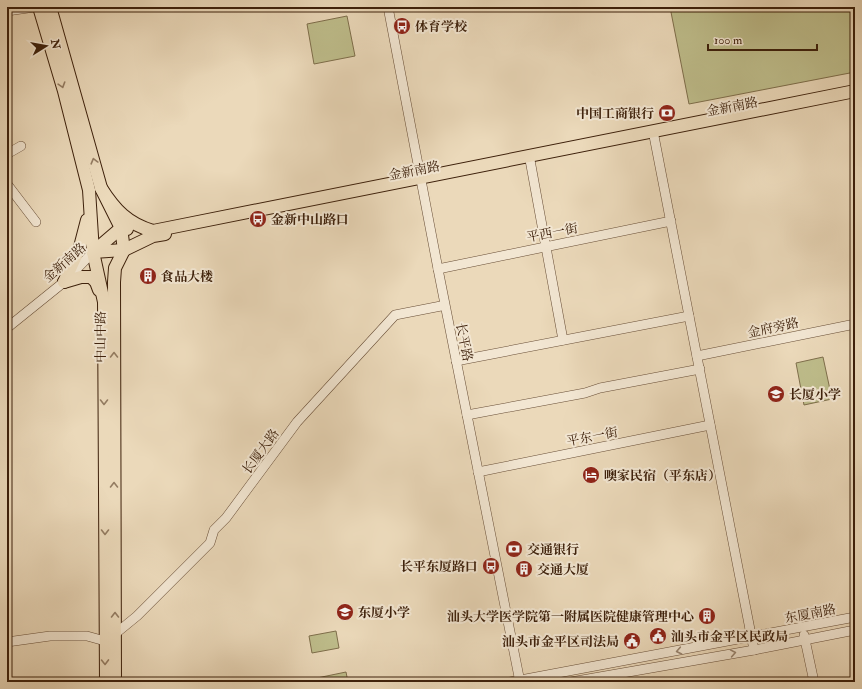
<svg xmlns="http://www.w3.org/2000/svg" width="862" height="689" viewBox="0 0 862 689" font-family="'IM FELL Double Pica','Noto Serif SC',serif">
	<rect width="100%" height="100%" fill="#ebd9ba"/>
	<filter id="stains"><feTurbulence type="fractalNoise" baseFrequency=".005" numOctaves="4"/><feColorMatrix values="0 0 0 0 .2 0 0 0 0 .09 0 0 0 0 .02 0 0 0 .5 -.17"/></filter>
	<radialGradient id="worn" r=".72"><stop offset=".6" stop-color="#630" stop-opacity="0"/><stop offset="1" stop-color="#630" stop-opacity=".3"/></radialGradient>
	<!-- green -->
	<g fill="#bebd8b" stroke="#7e6e4b">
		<path d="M 670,7 L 855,7 L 855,72 L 689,104 Z"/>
		<path d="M 347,16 L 355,56 L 314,64 L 307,24 Z"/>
		<path d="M 823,357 L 832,399 L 804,405 L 796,363 Z"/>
		<path d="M 336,631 L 339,648 L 312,653 L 309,636 Z"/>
		<path d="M 346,672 L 348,682 L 318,682 L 317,678 Z"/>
	</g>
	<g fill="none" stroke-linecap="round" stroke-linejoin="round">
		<!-- minor casing -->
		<g stroke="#684e37" stroke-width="10">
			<g id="minor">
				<path d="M 388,7 L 438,269 L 520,682"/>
				<path d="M 7,11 L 35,7"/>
				<path d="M 654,136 L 754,650"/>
				<path d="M 7,154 L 21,146"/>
				<path d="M 530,160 L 563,340"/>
				<path d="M 7,184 L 36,222"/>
				<path d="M 438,269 L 671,221"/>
				<path d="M 7,328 L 64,282 L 93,252"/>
				<path d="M 697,356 L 855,324"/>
				<path d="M 456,361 L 689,316"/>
				<path d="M 467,415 L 585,393 L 600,388 L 700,369"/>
				<path d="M 478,472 L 710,425"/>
				<path d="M 115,634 L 137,616 L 210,543 L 214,530 L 226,518 L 297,422 L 395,315 L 441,306"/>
				<path d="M 804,635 L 814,682"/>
				<path d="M 7,642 L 50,636 L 87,636 L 105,641"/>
				<path d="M 510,682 L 855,617"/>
				<path d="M 571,682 L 754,650 L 855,630"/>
			</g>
		</g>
		<!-- major casing -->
		<g stroke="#3d200b" stroke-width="14">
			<g id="major">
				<path d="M 39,7 L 64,91 L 89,190 L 93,252 L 104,302 L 106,682"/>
				<path d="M 50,7 L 101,188 L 121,228 L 124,250 L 115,268 L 114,282 L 115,682"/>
				<path d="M 101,188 C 115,210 128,224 153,231 L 855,91"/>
				<path d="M 93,252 L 124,250 L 153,236 L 165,234"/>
				<path d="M 93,252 L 121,228 L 127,229"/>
				<path d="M 64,282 L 80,247 L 87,220"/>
				<path d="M 64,282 L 81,277 L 91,277 L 96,282 L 99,290"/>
			</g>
		</g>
		<!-- minor -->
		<use href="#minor" stroke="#f2e6d2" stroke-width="9"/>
		<!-- major -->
		<use href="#major" stroke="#ebd9ba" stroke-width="12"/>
	</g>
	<!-- one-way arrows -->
	<defs><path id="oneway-chevron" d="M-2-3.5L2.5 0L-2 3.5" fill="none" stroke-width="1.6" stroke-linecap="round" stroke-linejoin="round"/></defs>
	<g stroke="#947c62">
		<use href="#oneway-chevron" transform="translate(62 85) rotate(73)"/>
		<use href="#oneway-chevron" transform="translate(94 161) rotate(-105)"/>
		<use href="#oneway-chevron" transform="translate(114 355) rotate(-90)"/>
		<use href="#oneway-chevron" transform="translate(104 402) rotate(90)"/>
		<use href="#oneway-chevron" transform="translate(114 485) rotate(-90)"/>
		<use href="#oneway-chevron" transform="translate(105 532) rotate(90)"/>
		<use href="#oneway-chevron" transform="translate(115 615) rotate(-90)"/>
		<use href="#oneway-chevron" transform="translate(105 662) rotate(89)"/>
	</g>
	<g stroke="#98836e">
		<use href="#oneway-chevron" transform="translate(679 651) rotate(169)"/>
		<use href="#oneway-chevron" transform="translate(733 653) rotate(-10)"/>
	</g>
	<!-- icons -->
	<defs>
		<g id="bus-disc" transform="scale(0.9)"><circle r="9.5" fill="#8f2418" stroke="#f2e6d2"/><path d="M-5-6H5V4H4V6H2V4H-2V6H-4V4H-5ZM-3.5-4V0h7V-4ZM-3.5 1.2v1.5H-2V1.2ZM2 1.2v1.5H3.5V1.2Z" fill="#fff"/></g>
		<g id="bank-disc" transform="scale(0.9)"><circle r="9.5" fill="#8f2418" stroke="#f2e6d2"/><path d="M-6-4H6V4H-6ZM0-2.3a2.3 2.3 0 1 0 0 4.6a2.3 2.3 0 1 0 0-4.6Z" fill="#fff"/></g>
		<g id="building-disc" transform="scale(0.9)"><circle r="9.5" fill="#8f2418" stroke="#f2e6d2"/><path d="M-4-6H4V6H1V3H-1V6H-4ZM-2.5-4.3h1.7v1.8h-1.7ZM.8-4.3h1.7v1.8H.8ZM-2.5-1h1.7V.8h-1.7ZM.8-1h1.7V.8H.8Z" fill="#fff"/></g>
		<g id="school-disc" transform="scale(0.9)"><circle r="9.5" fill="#8f2418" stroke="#f2e6d2"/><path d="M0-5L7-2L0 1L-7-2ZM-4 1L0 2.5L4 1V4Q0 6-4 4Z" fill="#fff"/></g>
		<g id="hotel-disc" transform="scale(0.9)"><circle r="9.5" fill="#8f2418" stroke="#f2e6d2"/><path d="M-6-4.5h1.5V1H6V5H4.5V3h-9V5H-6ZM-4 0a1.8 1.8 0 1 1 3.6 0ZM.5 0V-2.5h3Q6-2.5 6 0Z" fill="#fff"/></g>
		<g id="civic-disc" transform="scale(0.9)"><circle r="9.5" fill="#8f2418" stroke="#f2e6d2"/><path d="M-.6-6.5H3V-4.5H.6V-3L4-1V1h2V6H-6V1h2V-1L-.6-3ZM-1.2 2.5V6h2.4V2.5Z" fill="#fff"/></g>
	</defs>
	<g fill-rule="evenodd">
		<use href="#bus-disc" x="402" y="26"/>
		<use href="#bank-disc" x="667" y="113"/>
		<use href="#bus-disc" x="258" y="219"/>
		<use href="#building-disc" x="148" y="276"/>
		<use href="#school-disc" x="776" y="394"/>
		<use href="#hotel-disc" x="591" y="475"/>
		<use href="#bank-disc" x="514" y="549"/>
		<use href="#bus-disc" x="491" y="566"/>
		<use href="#building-disc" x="524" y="569"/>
		<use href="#school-disc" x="345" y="612"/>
		<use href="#building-disc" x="707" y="616"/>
		<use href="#civic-disc" x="658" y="636"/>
		<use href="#civic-disc" x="632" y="641"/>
	</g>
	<g text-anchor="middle" stroke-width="4" stroke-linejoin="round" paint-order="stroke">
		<!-- poi labels -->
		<g font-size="13" font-weight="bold" fill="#3d200b" stroke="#f2e6d2" text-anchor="start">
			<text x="415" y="31">体育学校</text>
			<text x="654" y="118" text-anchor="end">中国工商银行</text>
			<text x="271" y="224">金新中山路口</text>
			<text x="161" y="281">食品大楼</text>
			<text x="789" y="399">长厦小学</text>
			<text x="604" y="480">噢家民宿（平东店）</text>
			<text x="527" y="554">交通银行</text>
			<text x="478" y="571" text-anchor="end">长平东厦路口</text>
			<text x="537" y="574">交通大厦</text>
			<text x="358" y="617">东厦小学</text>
			<text x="694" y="621" text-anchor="end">汕头大学医学院第一附属医院健康管理中心</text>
			<text x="671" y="641">汕头市金平区民政局</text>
			<text x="619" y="646" text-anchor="end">汕头市金平区司法局</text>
		</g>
		<!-- street labels -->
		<g font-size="13" fill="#3d200b" stroke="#f2e6d2">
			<text transform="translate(732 106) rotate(-11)" y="5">金新南路</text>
			<text transform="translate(414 170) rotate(-11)" y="5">金新南路</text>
			<text transform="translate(552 232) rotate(-11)" y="5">平西一街</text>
			<text transform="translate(64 262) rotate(-41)" y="5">金新南路</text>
			<text transform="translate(773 327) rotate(-12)" y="5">金府旁路</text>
			<text transform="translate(100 337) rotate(-90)" y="5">中山中路</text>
			<text transform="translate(465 342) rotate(79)" y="5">长平路</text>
			<text transform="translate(592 436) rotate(-11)" y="5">平东一街</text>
			<text transform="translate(260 451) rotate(-54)" y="5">长厦大路</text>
			<text transform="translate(810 613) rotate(-11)" y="5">东厦南路</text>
		</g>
	</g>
	<!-- margin -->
	<rect width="862" height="689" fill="none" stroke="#ebd9ba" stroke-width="24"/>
	<rect x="8" y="8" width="846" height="673" fill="none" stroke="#3d200b" stroke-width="2"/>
	<rect x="12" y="12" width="838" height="665" fill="none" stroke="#3d200b"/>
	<!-- north arrow -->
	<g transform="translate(46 46) rotate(79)" stroke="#f2e6d2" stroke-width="3" paint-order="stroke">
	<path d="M0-3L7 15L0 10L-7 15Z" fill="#3d200b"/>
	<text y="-6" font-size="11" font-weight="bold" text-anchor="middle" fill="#3d200b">N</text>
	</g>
	<!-- scale -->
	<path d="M708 44v6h109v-6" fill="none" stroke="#3d200b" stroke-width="2"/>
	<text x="714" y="44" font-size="12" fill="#3d200b" stroke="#f2e6d2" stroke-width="3" paint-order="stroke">100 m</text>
	<rect width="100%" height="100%" filter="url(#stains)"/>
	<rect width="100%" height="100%" fill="url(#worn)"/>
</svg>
